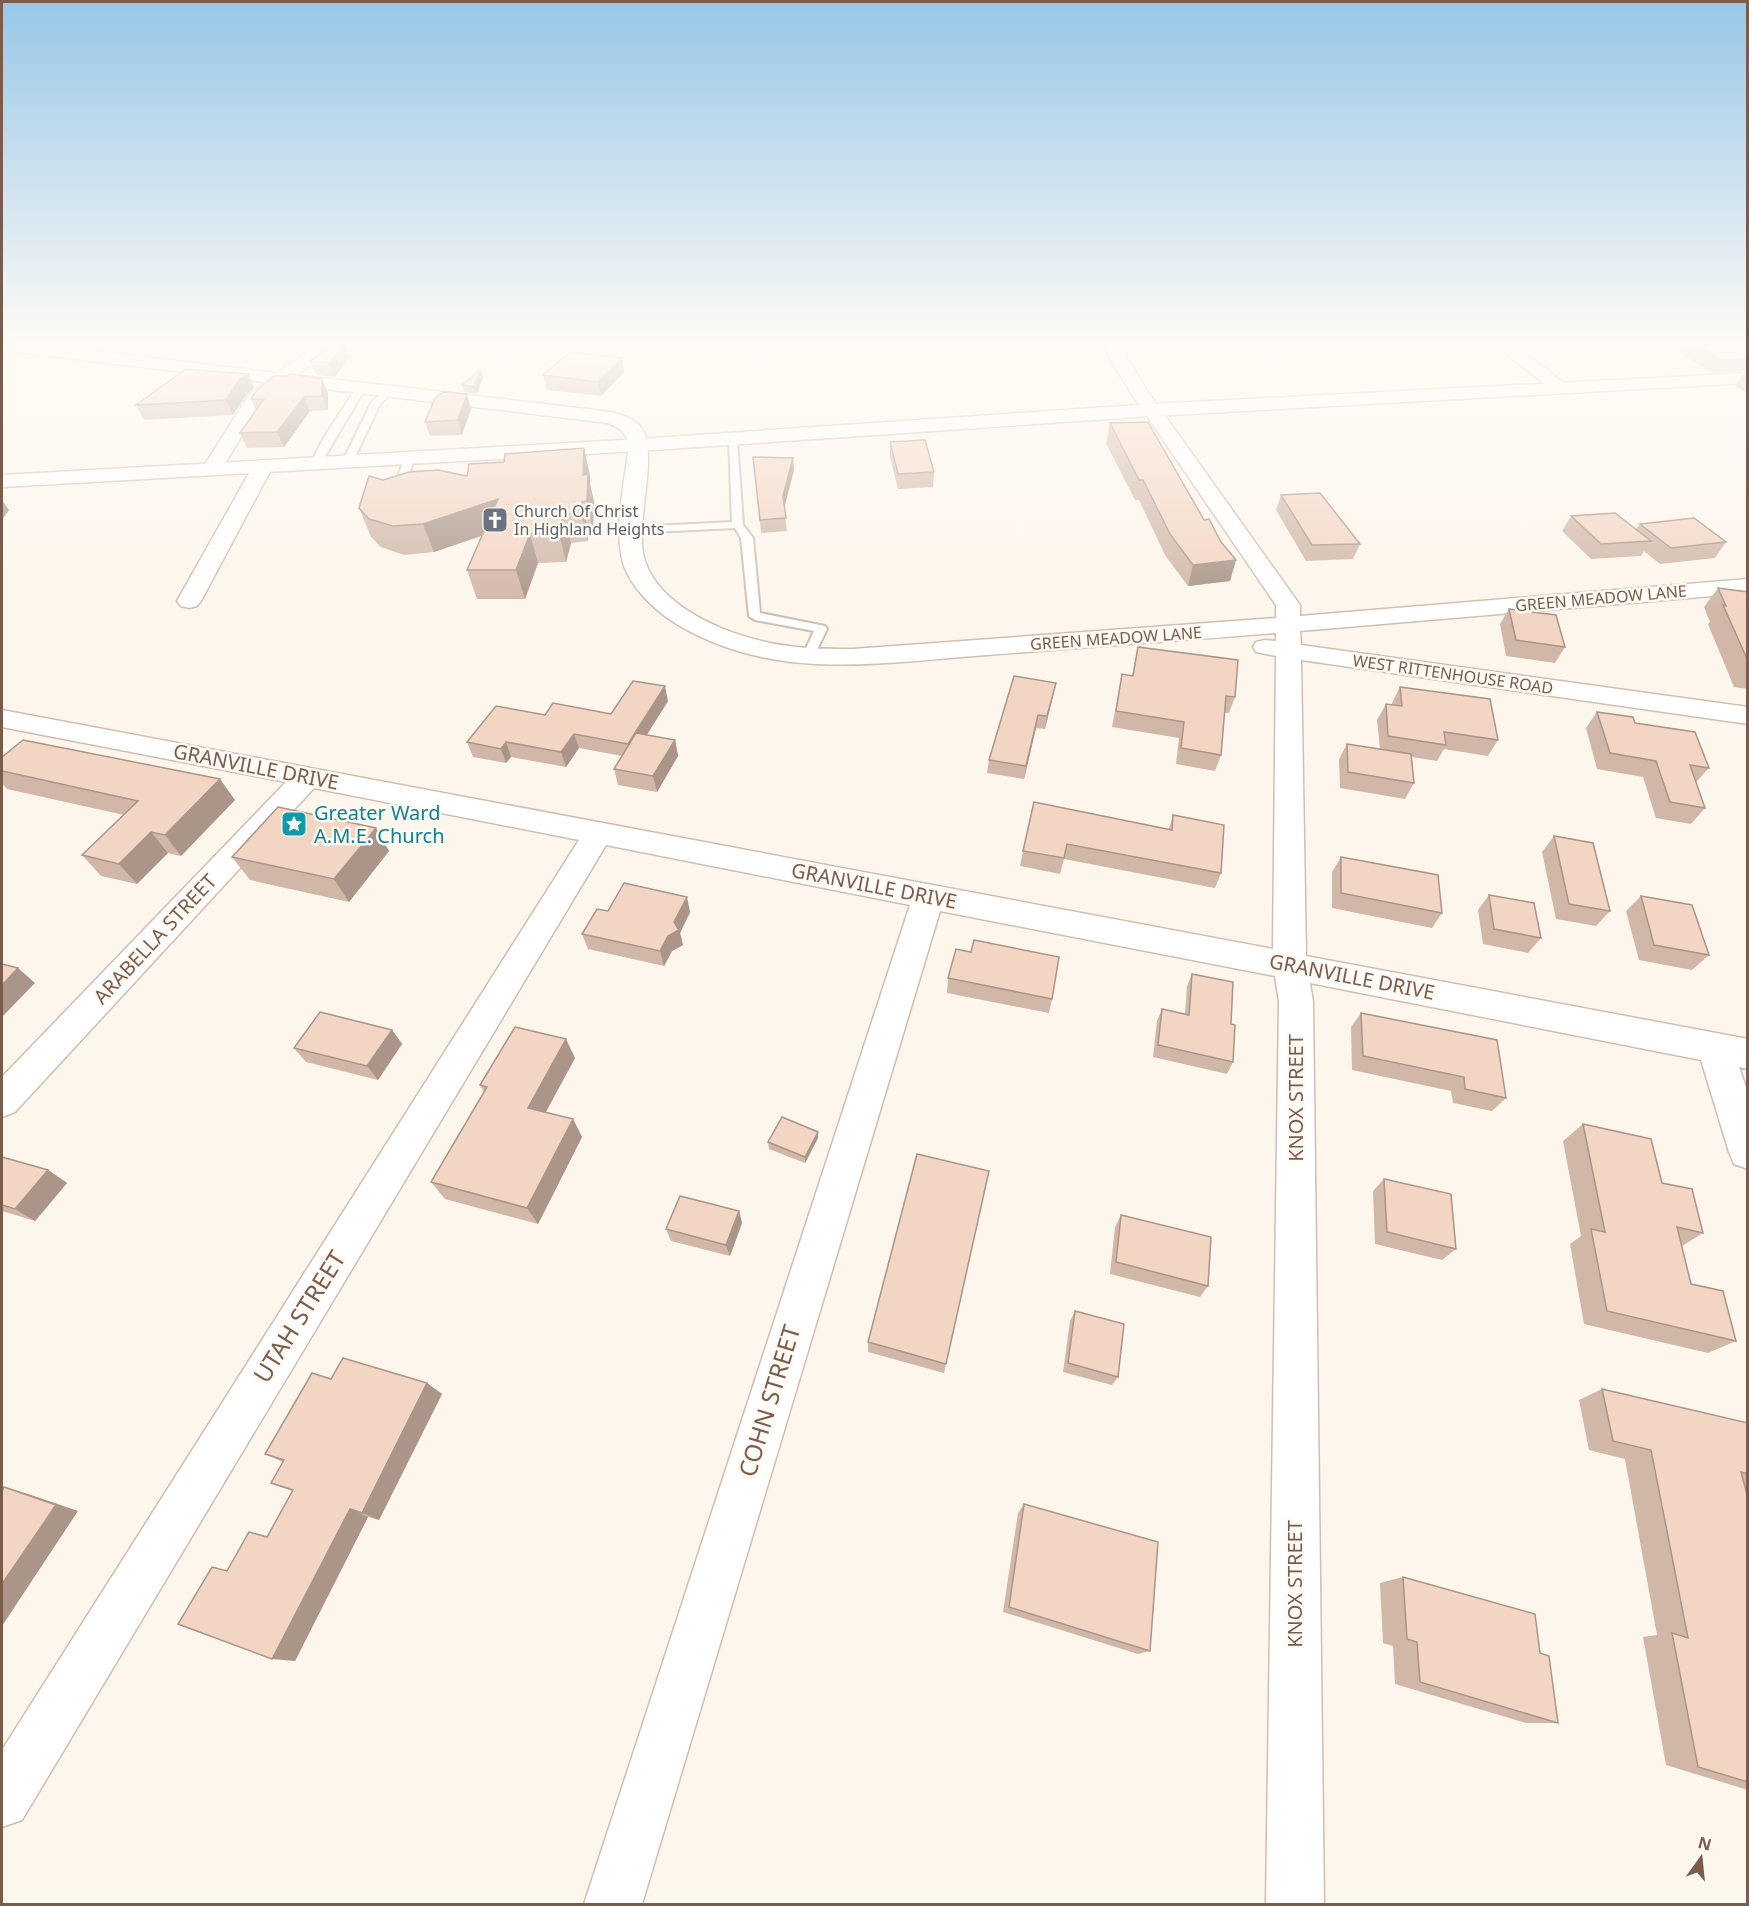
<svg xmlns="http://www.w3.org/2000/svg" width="1749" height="1906" viewBox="0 0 1749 1906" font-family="'Noto Sans',sans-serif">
	<rect width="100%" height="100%" fill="#fdf6ec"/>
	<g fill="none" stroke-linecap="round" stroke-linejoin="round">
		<!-- lane casing -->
		<g stroke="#d1beb0" stroke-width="4">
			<g id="lane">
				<path d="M 357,387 L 365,389 L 321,463 L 312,465 L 311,463 L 325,436 Z"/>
				<path d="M 384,390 L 392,392 L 380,404 L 353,461 L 344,463 L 343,461 L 371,403 Z"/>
				<path d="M 729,437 L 737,439 L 743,525 L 753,538 L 760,613 L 825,626 L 827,629 L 813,658 L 809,659 L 803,655 L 814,631 L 755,620 L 749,616 L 741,538 L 735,528 L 632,533 L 627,530 L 632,527 L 732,522 Z"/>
				<path d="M 409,455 L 414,458 L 408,479 L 420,481 L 420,485 L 408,486 L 397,480 L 404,458 Z"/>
			</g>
		</g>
		<!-- street casing -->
		<g stroke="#d1beb0" stroke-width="3">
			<g id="street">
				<path d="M 2,345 L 45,345 L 277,373 L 318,345 L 338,345 L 297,375 L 611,412 C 621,415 633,418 640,426 C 661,451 633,525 645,561 C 662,612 739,640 789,646 C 810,649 832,649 853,649 L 1276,618 L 1276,605 L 1131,393 L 1108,356 L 1105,345 L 1123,345 L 1126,356 L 1148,392 L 1300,605 L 1300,616 L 1748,579 L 1748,593 L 1300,631 L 1301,645 L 1748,707 L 1748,724 L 1301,660 L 1306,956 L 1748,1039 L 1748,1069 L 1739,1067 L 1748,1093 L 1748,1169 L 1734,1164 L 1729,1152 L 1701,1060 L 1310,983 L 1313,1002 L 1324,1904 L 1266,1904 L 1279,1002 L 1275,976 L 940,911 L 642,1904 L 584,1904 L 910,905 L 606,845 L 22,1820 L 2,1827 L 2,1750 L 579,840 L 314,788 L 15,1112 L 2,1117 L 2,1077 L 286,782 L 2,727 L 2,710 L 1273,949 L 1276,656 L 1256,652 L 1253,647 L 1256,642 L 1265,640 L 1276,641 L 1276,633 C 1179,641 1082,648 986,655 C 921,660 855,669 791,662 C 732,655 653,627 626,571 C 611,537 625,481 629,445 C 626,432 620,428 608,423 L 284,384 L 262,403 L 219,473 L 205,473 L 202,469 L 248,396 L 265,382 L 2,350 Z"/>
				<path d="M 1495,345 L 1515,345 L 1571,389 L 1568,393 L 1556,393 Z"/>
				<path d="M 263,460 L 270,462 L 273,466 L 201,601 L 197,606 L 189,608 L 181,606 L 177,601 L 253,466 L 256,462 Z"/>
			</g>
		</g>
		<!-- secondary casing -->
		<g stroke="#d6c0b0" stroke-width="3">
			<path id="secondary" d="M 1748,373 L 1748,383 L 1153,416 L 639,451 L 2,487 L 2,475 L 639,439 L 1153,404 Z"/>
		</g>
		<!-- lane -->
		<use href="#lane" fill="#fff" fill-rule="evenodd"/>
		<!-- street -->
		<use href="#street" fill="#fff" fill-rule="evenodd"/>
		<!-- secondary -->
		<use href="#secondary" fill="#fff" fill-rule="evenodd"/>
	</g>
	<!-- wall -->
	<g fill="#d1b7a8">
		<path d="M 334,345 L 345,345 L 350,357 L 335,377 L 316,375 L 310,361 Z"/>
		<path d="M 1666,345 L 1748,345 L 1748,371 L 1713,373 Z"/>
		<path d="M 624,372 L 601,396 L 547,390 L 543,375 Z"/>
		<path d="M 1744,373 L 1748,373 L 1748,393 L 1735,386 Z"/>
		<path d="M 248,374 L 254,388 L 246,395 L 233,415 L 144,420 L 136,405 Z"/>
		<path d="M 483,377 L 477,394 L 464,392 L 462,385 Z"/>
		<path d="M 322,379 L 328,393 L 328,410 L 310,411 L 284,447 L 247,448 L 240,433 L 256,410 L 251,399 Z"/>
		<path d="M 467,394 L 471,409 L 462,435 L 430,436 L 425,422 Z"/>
		<path d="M 1110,423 L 1204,520 L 1236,560 L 1230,581 L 1188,586 L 1165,555 L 1139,500 L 1135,500 L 1106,443 Z"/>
		<path d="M 890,442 L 934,472 L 933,487 L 898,489 L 890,457 Z"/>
		<path d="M 753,457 L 794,470 L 784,506 L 787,531 L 761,533 Z"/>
		<path d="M 590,475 L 590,484 L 594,502 L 593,530 L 588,530 L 588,541 L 571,543 L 566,562 L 538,563 L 525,599 L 477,599 L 467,570 L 482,536 L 434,552 L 404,555 L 381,547 L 371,537 L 359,508 L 383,480 L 467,476 Z"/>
		<path d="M 1281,495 L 1360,544 L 1353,559 L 1306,561 L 1276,510 Z"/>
		<path d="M 1571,516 L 1636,529 L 1640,524 L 1726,542 L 1715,558 L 1660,564 L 1644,551 L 1641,556 L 1591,559 L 1562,531 Z"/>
		<path d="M 1718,588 L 1748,592 L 1748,689 L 1734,687 L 1708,624 L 1710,622 L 1704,607 Z"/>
		<path d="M 1509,609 L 1565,647 L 1555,663 L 1506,656 L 1500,624 Z"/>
		<path d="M 1138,647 L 1235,697 L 1229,713 L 1224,713 L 1221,755 L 1215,771 L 1176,764 L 1179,738 L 1112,727 L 1122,674 L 1132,676 Z"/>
		<path d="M 1056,683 L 1045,729 L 1036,728 L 1024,779 L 987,773 L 989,760 Z"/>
		<path d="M 1400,687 L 1498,740 L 1488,756 L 1444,749 L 1437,761 L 1412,757 L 1414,783 L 1405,799 L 1340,788 L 1339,759 L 1347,744 L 1380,749 L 1377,720 L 1386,704 L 1392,705 L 1392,703 Z"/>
		<path d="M 668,701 L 647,735 L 675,740 L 678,756 L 657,792 L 618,785 L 614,769 L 622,756 L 579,748 L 566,767 L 511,757 L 506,763 L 473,757 L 467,742 L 545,715 L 611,714 Z"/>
		<path d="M 1597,712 L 1635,723 L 1709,768 L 1696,782 L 1705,808 L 1691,824 L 1656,818 L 1643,777 L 1597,769 L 1586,728 Z"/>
		<path d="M 2,757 L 235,800 L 181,856 L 168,853 L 137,884 L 101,876 L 82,855 L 124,815 L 7,789 L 2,783 Z"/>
		<path d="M 1173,815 L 1221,873 L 1215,888 L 1064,859 L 1060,874 L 1020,866 L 1023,851 L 1169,829 Z"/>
		<path d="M 1554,836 L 1610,911 L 1596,926 L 1556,919 L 1542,852 Z"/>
		<path d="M 389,851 L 349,902 L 250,880 L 232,857 Z"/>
		<path d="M 1341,857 L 1442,913 L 1432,928 L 1332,908 L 1332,872 Z"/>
		<path d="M 1489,895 L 1541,938 L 1528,953 L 1483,944 L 1478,910 Z"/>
		<path d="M 1641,896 L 1709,955 L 1692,970 L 1639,960 L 1626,911 Z"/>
		<path d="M 608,911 L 690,912 L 680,933 L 683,945 L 672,951 L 664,966 L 588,949 L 582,934 Z"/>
		<path d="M 1192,974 L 1231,1024 L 1233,1062 L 1227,1074 L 1153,1057 L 1157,1021 L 1162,1009 L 1185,1014 L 1187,986 Z"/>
		<path d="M 948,978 L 1052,999 L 1049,1013 L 947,993 Z"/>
		<path d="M 1361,1013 L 1506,1098 L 1492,1111 L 1453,1103 L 1451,1091 L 1352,1070 L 1351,1027 Z"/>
		<path d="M 392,1030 L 402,1044 L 378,1080 L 306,1062 L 294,1048 Z"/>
		<path d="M 575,1058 L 546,1112 L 573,1119 L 582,1137 L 538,1224 L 445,1199 L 431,1182 L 484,1092 L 480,1085 Z"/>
		<path d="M 1583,1124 L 1662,1183 L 1703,1233 L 1682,1246 L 1691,1284 L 1736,1341 L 1708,1353 L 1584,1324 L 1570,1244 L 1581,1236 L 1563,1141 Z"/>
		<path d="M 818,1132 L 818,1138 L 805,1163 L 769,1149 L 768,1142 Z"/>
		<path d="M 2,1157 L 48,1170 L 67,1183 L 35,1221 L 2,1211 Z"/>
		<path d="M 989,1171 L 944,1373 L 868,1352 L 868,1342 Z"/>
		<path d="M 1384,1179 L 1456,1249 L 1442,1260 L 1375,1244 L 1373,1191 Z"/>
		<path d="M 739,1211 L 742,1223 L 730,1256 L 671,1241 L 666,1229 Z"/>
		<path d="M 1121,1215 L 1208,1286 L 1200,1297 L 1110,1274 L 1115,1227 Z"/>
		<path d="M 1075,1311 L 1118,1377 L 1112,1385 L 1063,1372 L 1070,1321 Z"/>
		<path d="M 331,1379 L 427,1383 L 442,1394 L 379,1520 L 368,1517 L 295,1661 L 212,1567 L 227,1570 L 267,1537 L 292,1491 L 271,1483 L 283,1462 L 265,1454 Z"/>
		<path d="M 1602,1389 L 1748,1423 L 1748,1487 L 1745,1487 L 1748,1498 L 1748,1790 L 1666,1765 L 1643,1637 L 1657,1635 L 1625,1459 L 1589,1450 L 1579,1400 Z"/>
		<path d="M 1024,1504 L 1150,1651 L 1138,1654 L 1003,1612 L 1018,1513 Z"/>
		<path d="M 1403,1577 L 1540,1653 L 1558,1723 L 1526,1723 L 1395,1684 L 1393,1646 L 1383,1643 L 1380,1583 Z"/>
	</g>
	<!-- shaded-wall -->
	<g fill="#aa9588">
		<path d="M 343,345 L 345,345 L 350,357 L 335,377 L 329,363 Z"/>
		<path d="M 622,358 L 624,372 L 601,396 L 598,382 Z"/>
		<path d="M 481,369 L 483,377 L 477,394 L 474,387 Z"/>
		<path d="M 248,374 L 254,388 L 246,395 L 233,415 L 226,400 L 239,380 Z"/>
		<path d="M 322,379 L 328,393 L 328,410 L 322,396 Z"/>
		<path d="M 467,394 L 471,409 L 462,435 L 458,420 Z"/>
		<path d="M 304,397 L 310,411 L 284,447 L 277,432 Z"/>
		<path d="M 584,448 L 590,475 L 590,484 L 594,502 L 593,530 L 587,501 L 583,475 Z"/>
		<path d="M 793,458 L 794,470 L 784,509 L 783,496 Z"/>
		<path d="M 498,499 L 506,527 L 434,552 L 423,524 Z"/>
		<path d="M 2,500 L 9,510 L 2,520 Z"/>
		<path d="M 582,502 L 588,530 L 588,541 L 581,513 Z"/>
		<path d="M 563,514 L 571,543 L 566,562 L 559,533 Z"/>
		<path d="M 530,534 L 538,563 L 525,599 L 516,570 Z"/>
		<path d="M 1236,560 L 1230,581 L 1188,586 L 1193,565 Z"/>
		<path d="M 1056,683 L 1053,696 L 1045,729 L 1047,716 Z"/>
		<path d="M 665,686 L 668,701 L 632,758 L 628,744 Z"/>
		<path d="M 1038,715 L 1036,728 L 1024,779 L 1026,766 Z"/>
		<path d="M 574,734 L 579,748 L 566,767 L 561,752 Z"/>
		<path d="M 675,740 L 678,756 L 657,792 L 653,776 Z"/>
		<path d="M 506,742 L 511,757 L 506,763 L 501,749 Z"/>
		<path d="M 220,779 L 235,800 L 181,856 L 165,835 Z"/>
		<path d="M 376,828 L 389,851 L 349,902 L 334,879 Z"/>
		<path d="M 151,832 L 168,853 L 137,884 L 119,864 Z"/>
		<path d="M 687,897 L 690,912 L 680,933 L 683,945 L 672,951 L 664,966 L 660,951 Z"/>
		<path d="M 18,968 L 35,983 L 2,1017 L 2,985 Z"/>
		<path d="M 392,1030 L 402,1044 L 378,1080 L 367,1066 Z"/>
		<path d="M 566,1039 L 575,1058 L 538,1126 L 528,1108 Z"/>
		<path d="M 573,1119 L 582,1137 L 538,1224 L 527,1208 Z"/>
		<path d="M 818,1132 L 818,1138 L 805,1163 L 805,1157 Z"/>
		<path d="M 48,1170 L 67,1183 L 35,1221 L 15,1209 Z"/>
		<path d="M 739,1211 L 742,1223 L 730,1256 L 726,1245 Z"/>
		<path d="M 427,1383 L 442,1394 L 379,1520 L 362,1513 Z"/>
		<path d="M 4,1487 L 28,1494 L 78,1511 L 2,1626 L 2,1584 Z"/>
		<path d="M 350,1509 L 368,1517 L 295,1661 L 272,1659 Z"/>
	</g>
	<!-- building -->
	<g fill="#f3d5c3" stroke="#aa9588" stroke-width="1.5">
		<path d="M 334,345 L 343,345 L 329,363 L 310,361 Z"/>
		<path d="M 1695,345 L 1748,345 L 1748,359 L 1721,360 Z"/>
		<path d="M 570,352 L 622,358 L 598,382 L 543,375 Z"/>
		<path d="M 186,369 L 248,374 L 239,380 L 226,400 L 136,405 Z"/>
		<path d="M 481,369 L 474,387 L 462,385 Z"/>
		<path d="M 291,374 L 322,379 L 322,396 L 304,397 L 277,432 L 240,433 L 264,399 L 251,399 L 257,390 L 274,376 L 287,376 Z"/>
		<path d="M 443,392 L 467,394 L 458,420 L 425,422 L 435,398 Z"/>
		<path d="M 1148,422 L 1204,520 L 1209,519 L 1221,542 L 1236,560 L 1193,565 L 1170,534 L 1143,480 L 1139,480 L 1110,423 Z"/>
		<path d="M 925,440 L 934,472 L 898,474 L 890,442 Z"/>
		<path d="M 584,448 L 583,475 L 588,474 L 587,501 L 582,502 L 581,513 L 563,514 L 559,533 L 530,534 L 516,570 L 467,570 L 498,499 L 423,524 L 393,526 L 369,519 L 359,508 L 369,476 L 383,480 L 409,472 L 438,470 L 467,476 L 469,464 L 504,462 L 505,454 Z"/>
		<path d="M 753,457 L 793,458 L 783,496 L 786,518 L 760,520 Z"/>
		<path d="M 1320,493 L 1360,544 L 1312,545 L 1281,495 Z"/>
		<path d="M 1615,513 L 1651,541 L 1601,544 L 1571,516 Z"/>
		<path d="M 1694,518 L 1726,542 L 1671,548 L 1640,524 Z"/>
		<path d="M 1718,588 L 1748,592 L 1748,661 L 1723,605 L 1726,606 Z"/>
		<path d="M 1509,609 L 1556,615 L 1565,647 L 1516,640 Z"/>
		<path d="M 1138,647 L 1238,660 L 1235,697 L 1226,696 L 1221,755 L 1181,748 L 1184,722 L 1116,711 L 1122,674 L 1133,676 Z"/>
		<path d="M 1014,676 L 1056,683 L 1047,716 L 1038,715 L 1026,766 L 989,760 Z"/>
		<path d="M 633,681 L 665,686 L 628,744 L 574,734 L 561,752 L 506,742 L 501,749 L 467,742 L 496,706 L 545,715 L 553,703 L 611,714 Z"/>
		<path d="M 1400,687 L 1490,699 L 1498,740 L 1444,732 L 1446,745 L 1388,736 L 1386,704 L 1402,706 Z"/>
		<path d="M 1597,712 L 1633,717 L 1635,723 L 1695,732 L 1709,768 L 1690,765 L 1705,808 L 1670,802 L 1656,761 L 1610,753 Z"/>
		<path d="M 636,733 L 675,740 L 653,776 L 614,769 Z"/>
		<path d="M 23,740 L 220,779 L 165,835 L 151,832 L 119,864 L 82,855 L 138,801 L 2,771 L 2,757 Z"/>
		<path d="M 1347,744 L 1411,754 L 1414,783 L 1348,772 Z"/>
		<path d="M 1034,802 L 1172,830 L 1173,815 L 1224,825 L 1221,873 L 1067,844 L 1064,858 L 1023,851 Z"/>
		<path d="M 278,807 L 376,828 L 334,879 L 232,857 Z"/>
		<path d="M 1554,836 L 1593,843 L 1610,911 L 1569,904 Z"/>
		<path d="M 1341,857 L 1438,875 L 1442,913 L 1341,893 Z"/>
		<path d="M 624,883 L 687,897 L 674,922 L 679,930 L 668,936 L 660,951 L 582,934 L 597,909 L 608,911 Z"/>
		<path d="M 1489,895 L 1534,903 L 1541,938 L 1494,929 Z"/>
		<path d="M 1641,896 L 1692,905 L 1709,955 L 1654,945 Z"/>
		<path d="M 974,940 L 1059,957 L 1052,999 L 948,978 L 956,949 L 971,952 Z"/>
		<path d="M 2,964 L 18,968 L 2,985 Z"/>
		<path d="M 1192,974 L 1233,982 L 1231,1024 L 1235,1025 L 1233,1062 L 1158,1045 L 1162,1009 L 1189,1015 Z"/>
		<path d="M 320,1012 L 392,1030 L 367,1066 L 294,1048 Z"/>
		<path d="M 1361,1013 L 1497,1040 L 1506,1098 L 1465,1089 L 1464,1077 L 1363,1056 Z"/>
		<path d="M 515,1027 L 566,1039 L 528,1108 L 573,1119 L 527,1208 L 431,1182 L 487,1087 L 480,1085 Z"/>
		<path d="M 782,1117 L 818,1132 L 805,1157 L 768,1142 Z"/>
		<path d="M 1583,1124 L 1651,1139 L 1662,1183 L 1692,1189 L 1703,1233 L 1677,1227 L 1691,1284 L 1723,1291 L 1736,1341 L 1607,1311 L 1591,1229 L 1605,1232 Z"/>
		<path d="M 917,1154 L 989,1171 L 946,1364 L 868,1342 Z"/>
		<path d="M 2,1157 L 48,1170 L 15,1209 L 2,1205 Z"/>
		<path d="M 1384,1179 L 1451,1194 L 1456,1249 L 1387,1232 Z"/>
		<path d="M 680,1196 L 739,1211 L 726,1245 L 666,1229 Z"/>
		<path d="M 1121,1215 L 1211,1237 L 1208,1286 L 1116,1262 Z"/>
		<path d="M 1075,1311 L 1124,1324 L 1118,1377 L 1068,1363 Z"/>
		<path d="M 343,1358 L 427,1383 L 362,1513 L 350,1509 L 272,1659 L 178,1624 L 212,1567 L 227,1571 L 249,1532 L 267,1537 L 293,1490 L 271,1483 L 284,1460 L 265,1454 L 312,1373 L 331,1379 Z"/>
		<path d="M 1602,1389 L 1748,1423 L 1748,1474 L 1741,1472 L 1748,1498 L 1748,1782 L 1698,1767 L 1672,1633 L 1688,1638 L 1651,1450 L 1613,1441 Z"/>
		<path d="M 4,1487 L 56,1505 L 2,1584 L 2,1491 Z"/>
		<path d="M 1024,1504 L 1158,1542 L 1150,1651 L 1009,1607 Z"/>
		<path d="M 1403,1577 L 1535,1614 L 1540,1653 L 1549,1656 L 1558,1723 L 1420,1682 L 1417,1642 L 1407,1639 Z"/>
	</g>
	<!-- sky -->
	<linearGradient id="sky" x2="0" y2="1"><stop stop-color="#97c7e8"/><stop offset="0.56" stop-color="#fefbf6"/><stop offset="1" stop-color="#fefbf6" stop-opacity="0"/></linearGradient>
	<rect width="1749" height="612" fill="url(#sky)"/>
	<!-- icons -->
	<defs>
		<g id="church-square" transform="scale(1.35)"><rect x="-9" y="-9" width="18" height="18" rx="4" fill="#6b7280" stroke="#fffaf3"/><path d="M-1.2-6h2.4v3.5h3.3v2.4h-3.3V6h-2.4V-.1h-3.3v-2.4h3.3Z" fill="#fff"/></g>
		<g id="sight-square" transform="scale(1.35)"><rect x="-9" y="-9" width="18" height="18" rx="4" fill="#0f9aa8" stroke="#fffaf3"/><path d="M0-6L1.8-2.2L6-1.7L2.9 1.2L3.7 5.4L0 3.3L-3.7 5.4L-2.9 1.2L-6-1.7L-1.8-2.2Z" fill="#fff"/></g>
	</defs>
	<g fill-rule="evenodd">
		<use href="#church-square" x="495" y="520"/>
		<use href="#sight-square" x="294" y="824"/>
	</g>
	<g text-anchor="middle" stroke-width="5" stroke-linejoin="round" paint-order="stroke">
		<!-- far-worship labels -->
		<g font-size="16" fill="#5b616d" stroke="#fffaf3" text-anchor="start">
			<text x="514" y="517">Church Of Christ<tspan x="514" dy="18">In Highland Heights</tspan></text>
		</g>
		<!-- far-street labels -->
		<g font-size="16" fill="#7a5c4d" stroke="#fffaf3">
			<text transform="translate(1601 598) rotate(-5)" y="6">GREEN MEADOW LANE</text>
			<text transform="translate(1116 638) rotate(-4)" y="6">GREEN MEADOW LANE</text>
			<text transform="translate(1453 674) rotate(8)" y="6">WEST RITTENHOUSE ROAD</text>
		</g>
		<!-- street labels -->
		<g font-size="20" fill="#7a5c4d" stroke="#fffaf3">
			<text transform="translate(256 767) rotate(11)" y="7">GRANVILLE DRIVE</text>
			<text transform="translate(874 886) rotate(11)" y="7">GRANVILLE DRIVE</text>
			<text transform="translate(155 939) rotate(-47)" y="7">ARABELLA STREET</text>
			<text transform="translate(1352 977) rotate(11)" y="7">GRANVILLE DRIVE</text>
			<text transform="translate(1296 1098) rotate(-90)" y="7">KNOX STREET</text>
			<text transform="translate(1295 1584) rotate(-90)" y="7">KNOX STREET</text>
		</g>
		<!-- culture labels -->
		<g font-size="20" fill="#0d838f" stroke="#fffaf3" text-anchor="start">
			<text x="314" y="820">Greater Ward<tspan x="314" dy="23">A.M.E. Church</tspan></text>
		</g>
		<!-- near-street labels -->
		<g font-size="24" fill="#7a5c4d" stroke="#fffaf3">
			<text transform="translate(300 1317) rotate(-58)" y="8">UTAH STREET</text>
			<text transform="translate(770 1401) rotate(-73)" y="8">COHN STREET</text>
		</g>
	</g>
	<!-- border -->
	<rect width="1749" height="1906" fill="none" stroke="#7a5c4d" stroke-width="6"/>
	<!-- north arrow -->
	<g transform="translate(1701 1858) rotate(15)" stroke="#fffaf3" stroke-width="4.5" paint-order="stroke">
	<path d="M0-4.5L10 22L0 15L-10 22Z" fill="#7a5c4d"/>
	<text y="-9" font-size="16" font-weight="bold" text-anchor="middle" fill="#7a5c4d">N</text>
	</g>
</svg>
